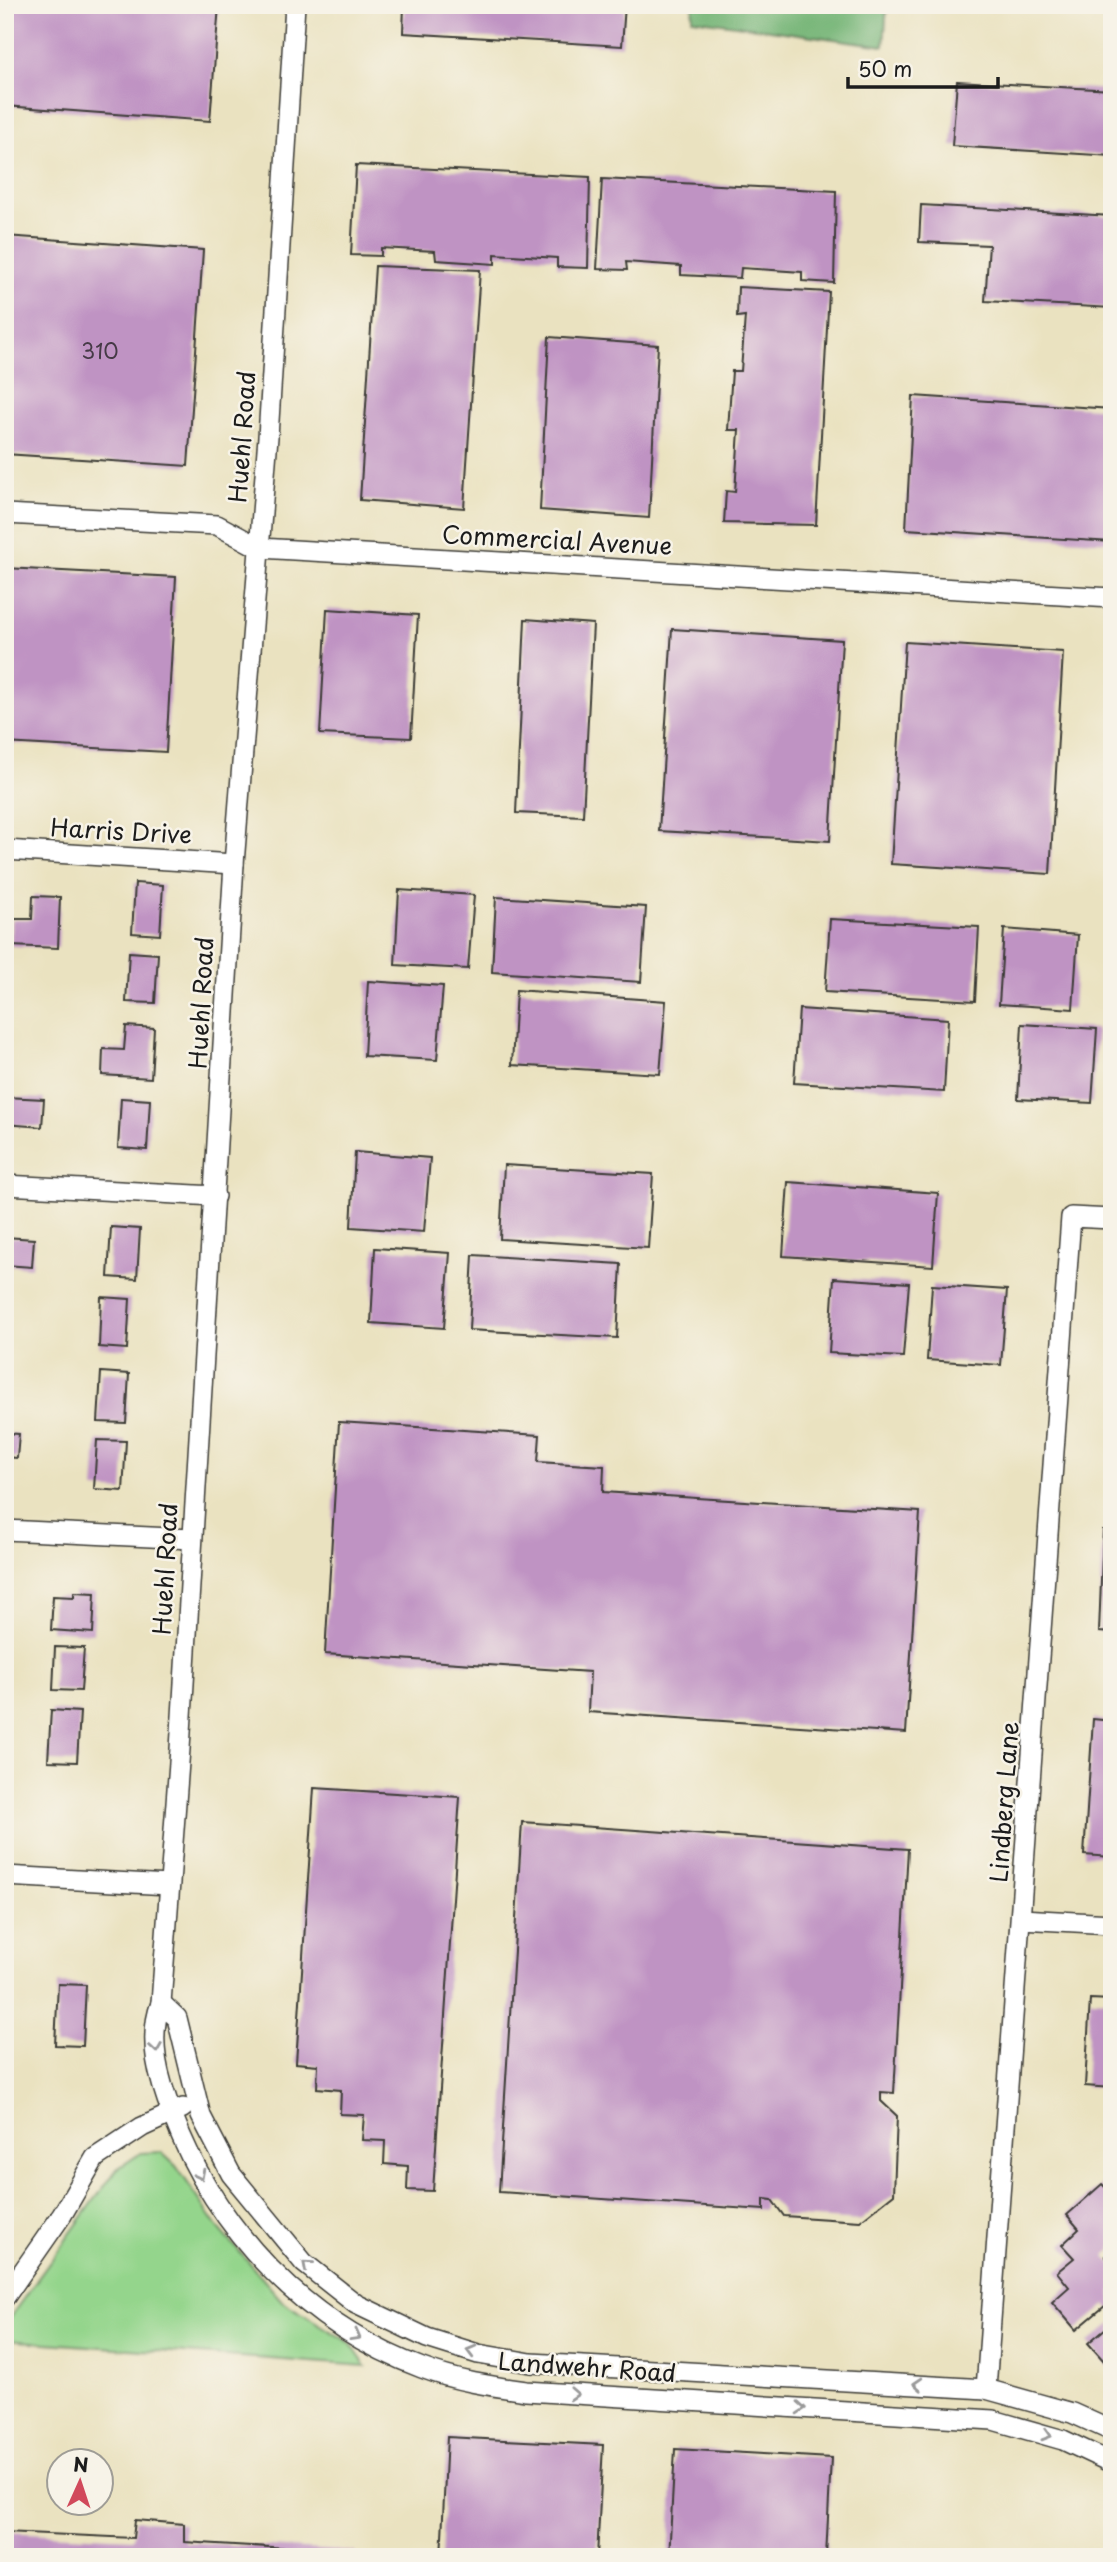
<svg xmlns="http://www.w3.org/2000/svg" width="1117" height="2562" viewBox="0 0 1117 2562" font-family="'Playpen Sans',sans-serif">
	<rect width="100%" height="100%" fill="#f7f3e8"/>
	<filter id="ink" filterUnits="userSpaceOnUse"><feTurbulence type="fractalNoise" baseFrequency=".0143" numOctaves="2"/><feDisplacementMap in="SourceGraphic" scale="14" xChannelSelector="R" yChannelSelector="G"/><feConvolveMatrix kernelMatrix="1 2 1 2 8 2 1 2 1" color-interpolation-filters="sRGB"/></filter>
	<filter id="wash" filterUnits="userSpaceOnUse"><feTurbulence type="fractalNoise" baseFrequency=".00686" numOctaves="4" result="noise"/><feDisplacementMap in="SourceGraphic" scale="28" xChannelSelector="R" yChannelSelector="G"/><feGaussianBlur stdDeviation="1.57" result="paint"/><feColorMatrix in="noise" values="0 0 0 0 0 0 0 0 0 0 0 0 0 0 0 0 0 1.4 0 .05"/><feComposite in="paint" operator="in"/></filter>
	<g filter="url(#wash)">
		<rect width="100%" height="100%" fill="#eae2c0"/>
		<!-- green -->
		<path fill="#94d58c" stroke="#587854" stroke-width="2" d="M 161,2152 L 176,2166 L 218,2227 L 282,2301 L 350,2343 L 366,2366 L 5,2340 L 5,2324 L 117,2169 L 141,2153 Z"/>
		<!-- forest -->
		<path fill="#77b678" stroke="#4a694a" stroke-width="2" d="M 693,5 L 887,5 L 884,46 L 692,19 Z"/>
		<g id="blocks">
			<!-- building -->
			<g fill="#bf93c3">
				<path d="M 5,5 L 219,5 L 210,121 L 5,106 Z"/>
				<path d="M 404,5 L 625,5 L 622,46 L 403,33 Z"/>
				<path d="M 957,81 L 1112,90 L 1112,156 L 952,146 Z"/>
				<path d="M 356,165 L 590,177 L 588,268 L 557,267 L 557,258 L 495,254 L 495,264 L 436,260 L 435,251 L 381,248 L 381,256 L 351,255 Z"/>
				<path d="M 602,179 L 836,191 L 834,283 L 802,281 L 802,272 L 741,268 L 740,278 L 681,275 L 681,266 L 626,262 L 627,270 L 597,269 Z"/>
				<path d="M 921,205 L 1112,216 L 1112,308 L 985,301 L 989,245 L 919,242 Z"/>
				<path d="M 5,236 L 203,250 L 188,466 L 5,454 Z"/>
				<path d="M 375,266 L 480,270 L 464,508 L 360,500 Z"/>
				<path d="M 738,287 L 829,292 L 816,525 L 724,523 L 726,491 L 735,492 L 739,430 L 728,430 L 732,371 L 741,371 L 745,316 L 737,317 Z"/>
				<path d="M 549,337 L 658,345 L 649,518 L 540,510 Z"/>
				<path d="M 913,396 L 1112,409 L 1112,542 L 906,529 Z"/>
				<path d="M 5,568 L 176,577 L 166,752 L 5,743 Z"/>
				<path d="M 327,609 L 418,615 L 411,738 L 320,734 Z"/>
				<path d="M 525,619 L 593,624 L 583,816 L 516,813 Z"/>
				<path d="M 672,629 L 842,640 L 830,841 L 659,831 Z"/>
				<path d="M 905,642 L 1063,652 L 1050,874 L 891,864 Z"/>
				<path d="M 135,883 L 163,885 L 160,935 L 132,933 Z"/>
				<path d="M 399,890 L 474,895 L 468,969 L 395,965 Z"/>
				<path d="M 33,896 L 60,897 L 58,948 L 11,946 L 12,919 L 32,919 Z"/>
				<path d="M 496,897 L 646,907 L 641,982 L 492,972 Z"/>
				<path d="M 830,919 L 979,927 L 975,1001 L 825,992 Z"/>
				<path d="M 1004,929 L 1078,935 L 1073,1009 L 999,1004 Z"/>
				<path d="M 129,952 L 158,954 L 155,1003 L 126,1002 Z"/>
				<path d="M 368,981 L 443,986 L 437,1060 L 364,1056 Z"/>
				<path d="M 516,990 L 666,1001 L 660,1074 L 512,1065 Z"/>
				<path d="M 799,1009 L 948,1019 L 944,1092 L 794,1083 Z"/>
				<path d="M 1022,1024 L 1097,1029 L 1092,1103 L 1018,1099 Z"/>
				<path d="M 126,1026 L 154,1028 L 151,1078 L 102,1075 L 103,1049 L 124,1050 Z"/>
				<path d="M 5,1097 L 44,1099 L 42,1127 L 5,1124 Z"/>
				<path d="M 121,1098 L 150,1100 L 147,1150 L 118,1148 Z"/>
				<path d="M 355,1152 L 430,1158 L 424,1232 L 351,1227 Z"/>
				<path d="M 504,1165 L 653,1174 L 648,1248 L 500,1239 Z"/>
				<path d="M 788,1182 L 938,1193 L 933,1266 L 783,1256 Z"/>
				<path d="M 111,1227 L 140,1229 L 137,1279 L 108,1277 Z"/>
				<path d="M 5,1237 L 34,1239 L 32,1267 L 5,1265 Z"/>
				<path d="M 375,1248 L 450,1253 L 444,1328 L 371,1323 Z"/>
				<path d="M 473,1255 L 621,1264 L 617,1338 L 469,1330 Z"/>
				<path d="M 834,1278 L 909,1283 L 903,1357 L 829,1353 Z"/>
				<path d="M 932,1285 L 1007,1290 L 1001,1365 L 927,1360 Z"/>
				<path d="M 101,1297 L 130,1299 L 127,1349 L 99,1347 Z"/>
				<path d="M 101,1372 L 129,1374 L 126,1423 L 98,1422 Z"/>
				<path d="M 339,1422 L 540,1435 L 538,1462 L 604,1466 L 603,1492 L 920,1512 L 906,1733 L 588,1712 L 590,1672 L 325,1654 Z"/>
				<path d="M 5,1433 L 19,1434 L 17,1458 L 5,1457 Z"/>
				<path d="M 97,1440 L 126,1441 L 123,1491 L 94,1489 Z"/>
				<path d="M 1103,1530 L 1112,1530 L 1112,1633 L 1099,1632 Z"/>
				<path d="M 74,1592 L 95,1593 L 93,1633 L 51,1630 L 53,1596 L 74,1597 Z"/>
				<path d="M 55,1647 L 84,1648 L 81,1691 L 53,1690 Z"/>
				<path d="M 51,1710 L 80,1712 L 77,1762 L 48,1761 Z"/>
				<path d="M 1093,1719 L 1112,1721 L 1112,1857 L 1084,1855 Z"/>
				<path d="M 314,1788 L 460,1797 L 433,2191 L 407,2190 L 408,2166 L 384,2164 L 385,2141 L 362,2140 L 364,2115 L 340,2114 L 341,2090 L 317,2088 L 318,2065 L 296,2063 Z"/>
				<path d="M 522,1822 L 908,1849 L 894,2093 L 881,2092 L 881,2101 L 897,2116 L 894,2194 L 860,2221 L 784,2216 L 772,2200 L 764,2199 L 764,2210 L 499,2192 Z"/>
				<path d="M 58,1984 L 86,1985 L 83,2046 L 55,2045 Z"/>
				<path d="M 1090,1999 L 1112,2000 L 1112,2088 L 1085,2086 Z"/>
				<path d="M 1102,2184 L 1112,2194 L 1112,2250 L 1105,2256 L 1112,2264 L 1112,2311 L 1106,2305 L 1076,2330 L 1052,2302 L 1069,2287 L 1057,2272 L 1074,2258 L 1062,2245 L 1079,2229 L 1067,2215 Z"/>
				<path d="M 1112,2323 L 1112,2370 L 1088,2343 Z"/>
				<path d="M 447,2437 L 603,2445 L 597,2557 L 441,2557 Z"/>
				<path d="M 675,2449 L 831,2458 L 826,2557 L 669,2557 Z"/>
				<path d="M 135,2520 L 184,2524 L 184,2542 L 355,2552 L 355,2557 L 5,2557 L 5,2532 L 133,2538 Z"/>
			</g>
		</g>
	</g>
	<g filter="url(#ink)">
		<use href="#blocks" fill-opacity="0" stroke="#3b3a35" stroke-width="2"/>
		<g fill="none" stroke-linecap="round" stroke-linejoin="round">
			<!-- minor casing -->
			<g stroke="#3b3a35" stroke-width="22">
				<g id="minor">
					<path d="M 5,514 L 217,525 L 260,548 L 1112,598"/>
					<path d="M 5,850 L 234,864"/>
					<path d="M 5,1185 L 215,1196"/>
					<path d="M 5,1530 L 192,1539"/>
					<path d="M 5,1876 L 169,1885"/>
					<path d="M 1021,1919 L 1112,1924"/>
					<path d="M 161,2003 L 180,1749 L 234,864 L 268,437 L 295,5"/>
					<path d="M 5,2297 L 62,2215 L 95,2158 L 142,2127 L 183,2108"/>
					<path d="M 986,2389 L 1071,1217 L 1112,1219"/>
					<path d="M 1112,2431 L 1072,2413 L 986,2389 L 531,2363 L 478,2354 L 427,2338 L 356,2304 L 304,2263 L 231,2174 L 201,2116 L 177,2018 L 161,2003 C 147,2040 159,2080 173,2116 C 216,2230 306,2325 422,2368 C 456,2381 490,2386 526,2391 L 993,2420 L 1063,2440 L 1112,2463"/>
				</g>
			</g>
			<!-- minor -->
			<use href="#minor" stroke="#fff" stroke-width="19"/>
		</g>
		<!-- one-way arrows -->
		<defs><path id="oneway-chevron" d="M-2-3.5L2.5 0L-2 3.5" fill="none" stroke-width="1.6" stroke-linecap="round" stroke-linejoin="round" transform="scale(1.75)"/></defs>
		<g stroke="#999">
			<use href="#oneway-chevron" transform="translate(156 2048) rotate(82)"/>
			<use href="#oneway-chevron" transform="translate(200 2175) rotate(63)"/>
			<use href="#oneway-chevron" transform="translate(307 2265) rotate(-139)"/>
			<use href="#oneway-chevron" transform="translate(356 2336) rotate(29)"/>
			<use href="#oneway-chevron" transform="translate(471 2351) rotate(-165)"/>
			<use href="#oneway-chevron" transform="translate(918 2384) rotate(-177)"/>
			<use href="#oneway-chevron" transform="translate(574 2394) rotate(3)"/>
			<use href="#oneway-chevron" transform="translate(801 2408) rotate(4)"/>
			<use href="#oneway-chevron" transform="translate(1047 2435) rotate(17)"/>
		</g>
	</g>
	<g text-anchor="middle" stroke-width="5" stroke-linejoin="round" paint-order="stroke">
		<!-- number labels -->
		<g font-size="21" fill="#453a46">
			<text x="100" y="359">310</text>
		</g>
		<!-- street labels -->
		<g font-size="24" fill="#1c1c1c" stroke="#f7f3e8">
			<text transform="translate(243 437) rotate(-86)" y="8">Huehl Road</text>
			<text transform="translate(557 541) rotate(3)" y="8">Commercial Avenue</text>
			<text transform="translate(121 832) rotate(3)" y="8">Harris Drive</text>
			<text transform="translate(202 1003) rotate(-87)" y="8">Huehl Road</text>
			<text transform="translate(166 1569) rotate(-87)" y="8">Huehl Road</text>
			<text transform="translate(1005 1802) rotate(-86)" y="8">Lindberg Lane</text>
			<text transform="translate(587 2368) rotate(4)" y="8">Landwehr Road</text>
		</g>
	</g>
	<!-- margin -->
	<rect width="1117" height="2562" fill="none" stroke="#f7f3e8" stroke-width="28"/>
	<!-- north arrow -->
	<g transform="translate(80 2482) rotate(3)"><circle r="33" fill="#f7f3e8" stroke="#9f9d96" stroke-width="2"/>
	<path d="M0-5L12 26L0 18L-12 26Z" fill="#d1495b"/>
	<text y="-10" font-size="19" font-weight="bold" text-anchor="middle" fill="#1c1c1c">N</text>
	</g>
	<!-- scale -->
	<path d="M848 77v10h150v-10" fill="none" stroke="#1c1c1c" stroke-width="3.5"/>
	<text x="858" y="77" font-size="21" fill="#1c1c1c" stroke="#f7f3e8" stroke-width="5" paint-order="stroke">50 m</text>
</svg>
